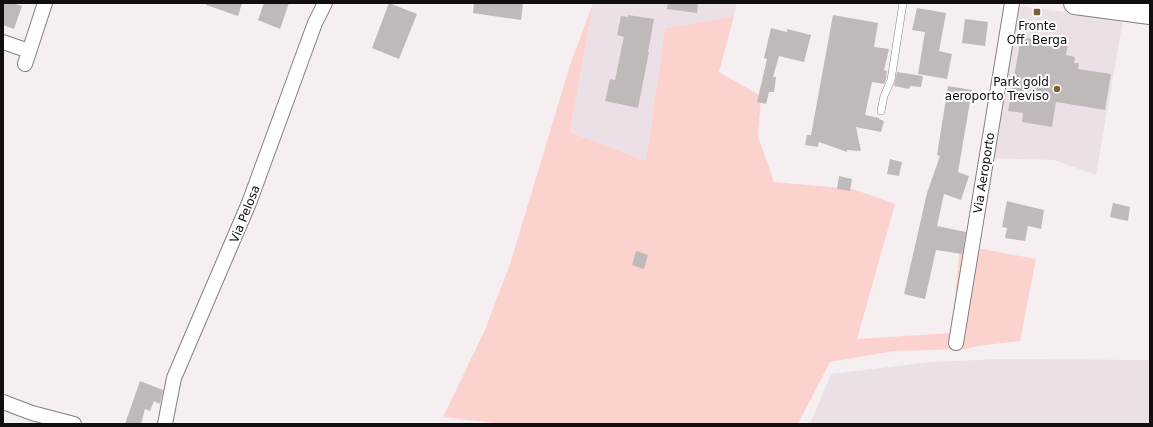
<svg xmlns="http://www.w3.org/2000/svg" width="1153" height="427" viewBox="0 0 1153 427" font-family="'DejaVu Sans',sans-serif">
	<rect width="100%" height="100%" fill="#f5eff2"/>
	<!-- built -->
	<g fill="#ece0e7">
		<path d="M 593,3 L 737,3 L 734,16 L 665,28 L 646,161 L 570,132 Z"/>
		<path d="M 1004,4 L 1123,20 L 1096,175 L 1054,160 L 984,158 Z"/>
		<path d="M 1000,359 L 1150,360 L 1150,424 L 810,424 L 831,374 L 930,362 Z"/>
	</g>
	<!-- green -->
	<path fill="#fcd2ce" d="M 593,3 L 570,132 L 646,161 L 665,28 L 734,16 L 719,72 L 761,96 L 758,136 L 774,182 L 853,189 L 895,204 L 857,339 L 952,333 L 960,245 L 1036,259 L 1020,341 L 978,346 L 966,349 L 894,351 L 830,362 L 798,424 L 502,424 L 443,417 L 485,330 L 510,264 L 570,65 Z"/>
	<!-- building -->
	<g fill="#c0b9ba">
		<path d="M 3,3 L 13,3 L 22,6 L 14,29 L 3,25 Z"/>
		<path d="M 206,3 L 242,3 L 238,16 L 206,5 Z"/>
		<path d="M 264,3 L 289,3 L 280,29 L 258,20 Z"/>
		<path d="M 389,3 L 417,14 L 399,59 L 372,48 Z"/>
		<path d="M 474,3 L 523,3 L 521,20 L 473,13 Z"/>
		<path d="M 668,3 L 698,3 L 697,13 L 667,9 Z"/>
		<path d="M 917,8 L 946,13 L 939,51 L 952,54 L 947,79 L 918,74 L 925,32 L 912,30 Z"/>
		<path d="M 628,15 L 654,19 L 648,52 L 649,52 L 638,108 L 605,101 L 610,79 L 615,80 L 622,46 L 624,37 L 617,35 L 621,16 L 628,17 Z"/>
		<path d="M 833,15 L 878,23 L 874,47 L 889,49 L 884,70 L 887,71 L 886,79 L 884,84 L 872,82 L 865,115 L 879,118 L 879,119 L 884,121 L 881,132 L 856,127 L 861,151 L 847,150 L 847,152 L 819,142 L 818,147 L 805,145 L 807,135 L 811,135 Z"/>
		<path d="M 965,19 L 988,22 L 985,46 L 962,43 Z"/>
		<path d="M 771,28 L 787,32 L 787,29 L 811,35 L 804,62 L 779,56 L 773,77 L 776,77 L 774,92 L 769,92 L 766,104 L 757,102 L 767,59 L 764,58 Z"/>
		<path d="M 1021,37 L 1032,39 L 1032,43 L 1054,47 L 1055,42 L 1068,44 L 1066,55 L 1075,57 L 1074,63 L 1079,63 L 1078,69 L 1111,74 L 1105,110 L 1056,102 L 1052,127 L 1022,122 L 1023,113 L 1008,111 Z"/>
		<path d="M 897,72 L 923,76 L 921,87 L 910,86 L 909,89 L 894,86 Z"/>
		<path d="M 948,86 L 972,90 L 958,172 L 969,176 L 961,200 L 944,194 L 937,226 L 966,232 L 962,254 L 936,250 L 925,299 L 904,294 L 927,193 L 940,156 L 937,155 Z"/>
		<path d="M 890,159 L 902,162 L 899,176 L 887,174 Z"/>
		<path d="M 839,176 L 852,179 L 850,191 L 837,189 Z"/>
		<path d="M 1007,201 L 1044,210 L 1041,229 L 1028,226 L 1025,241 L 1005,238 L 1007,228 L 1002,227 Z"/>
		<path d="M 1113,203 L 1130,207 L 1128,221 L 1110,217 Z"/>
		<path d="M 636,251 L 648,255 L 644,269 L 632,265 Z"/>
		<path d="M 140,381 L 163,390 L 160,404 L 154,401 L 150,411 L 145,409 L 141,424 L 125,424 Z"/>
	</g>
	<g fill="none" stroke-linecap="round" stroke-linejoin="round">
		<!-- lane casing -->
		<g stroke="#837d80" stroke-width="8">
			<path id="lane" d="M 881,111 L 884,96 L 891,80 L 903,3"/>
		</g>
		<!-- street casing -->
		<g stroke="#837d80" stroke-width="16">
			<g id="street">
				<path d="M 3,42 L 29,51"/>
				<path d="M 25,64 L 45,3"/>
				<path d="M 956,343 L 1012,3"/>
				<path d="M 3,402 L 32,413 L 74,424"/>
				<path d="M 165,424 L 174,378 L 249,203 L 315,23 L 325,3"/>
			</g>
		</g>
		<!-- primary casing -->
		<g stroke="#837d80" stroke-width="24">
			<path id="primary" d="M 1075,3 L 1150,13"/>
		</g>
		<!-- lane -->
		<use href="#lane" stroke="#fff" stroke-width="7"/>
		<!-- street -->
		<use href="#street" stroke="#fff" stroke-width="14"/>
		<!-- primary -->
		<use href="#primary" stroke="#fff" stroke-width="22"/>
	</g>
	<!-- markers -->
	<g fill="#796131" stroke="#fffefe" stroke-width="1.5">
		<rect x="1033" y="8" width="8" height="8" rx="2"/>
		<circle cx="1057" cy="89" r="4"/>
	</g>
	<g text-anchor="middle" stroke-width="4" stroke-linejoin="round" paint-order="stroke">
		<!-- poi labels -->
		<g font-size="12" fill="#100e0f" stroke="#fffefe">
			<text x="1037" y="30">Fronte<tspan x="1037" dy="14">Off. Berga</tspan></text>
			<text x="1049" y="86" text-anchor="end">Park gold<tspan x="1049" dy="14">aeroporto Treviso</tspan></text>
		</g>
		<!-- street labels -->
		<g font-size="12" fill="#100e0f" stroke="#fffefe">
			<text transform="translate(984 173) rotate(-81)" y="4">Via Aeroporto</text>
			<text transform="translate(245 214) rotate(-68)" y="4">Via Pelosa</text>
		</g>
	</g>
	<!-- border -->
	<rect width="1153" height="427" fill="none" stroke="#100e0f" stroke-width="8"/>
</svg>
